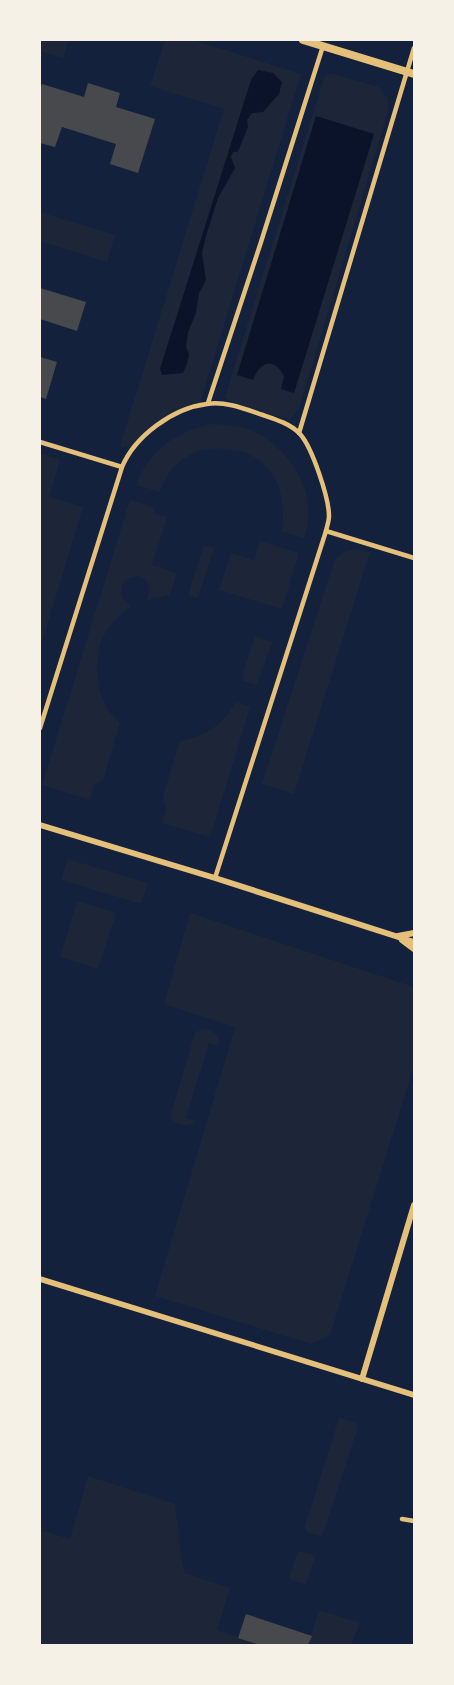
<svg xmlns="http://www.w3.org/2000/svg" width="454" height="1685" viewBox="0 0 454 1685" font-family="Jost,sans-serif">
	<rect width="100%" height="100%" fill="#14213d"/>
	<!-- green -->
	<g fill="#1d2539">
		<path d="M 40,40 L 69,40 L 63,58 L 40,51 Z"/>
		<path d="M 165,40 L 193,40 L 301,74 L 199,406 L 162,422 L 133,448 L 120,446 L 224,109 L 150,86 Z"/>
		<path d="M 328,74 L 333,74 L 379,87 L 388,99 L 388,111 L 299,409 L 289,420 L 228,400 L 225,397 L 324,78 Z"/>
		<path d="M 40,212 L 115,235 L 107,262 L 40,241 Z"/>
		<path d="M 212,424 C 225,425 239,425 251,430 C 291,448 320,495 304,538 L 281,531 C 288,500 277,463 243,452 C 237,450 231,450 224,449 C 208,447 191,452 178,463 C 169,471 164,481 160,492 L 136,485 C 150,449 176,432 212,424 Z"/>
		<path d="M 40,453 L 60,460 L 49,497 L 83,507 L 40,648 Z"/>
		<path d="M 130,500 L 155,508 L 154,513 L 167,517 L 152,565 L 177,573 L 170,595 L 147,600 C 156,579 136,567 122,585 L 121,596 L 131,607 C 121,614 110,624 104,635 C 93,657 95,690 109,711 C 112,715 116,719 120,723 L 103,780 L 94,785 L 90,800 L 42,785 Z"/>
		<path d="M 260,541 L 299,553 L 282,609 L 219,590 L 231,553 L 254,560 Z"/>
		<path d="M 204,545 L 214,548 L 198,598 L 188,595 Z"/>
		<path d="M 357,549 L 370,552 L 294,794 L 262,784 L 335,559 L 344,552 Z"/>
		<path d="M 255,636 L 272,642 L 257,685 L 243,681 L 243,673 Z"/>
		<path d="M 236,702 L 250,707 L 211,835 L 206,836 L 162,823 L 166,808 L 163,798 L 164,793 L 180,741 C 205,737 224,724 236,702 Z"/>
		<path d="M 68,859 L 148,883 L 141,904 L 61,880 Z"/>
		<path d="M 77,901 L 116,913 L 98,969 L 60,957 Z"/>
		<path d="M 190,913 L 414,987 L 414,1066 L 330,1335 L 311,1344 L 155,1296 L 235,1027 L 164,1004 Z"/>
		<path d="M 202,1029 C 211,1030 223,1034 218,1046 L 209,1043 L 186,1118 L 196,1121 C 188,1128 175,1126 170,1116 L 195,1033 Z"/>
		<path d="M 339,1418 L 354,1422 L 357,1425 L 357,1430 L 323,1534 L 320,1536 L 306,1532 L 305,1526 Z"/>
		<path d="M 88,1476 L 175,1504 L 181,1556 L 185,1573 L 230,1588 L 217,1630 L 260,1645 L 40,1645 L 40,1530 L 70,1539 Z"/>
		<path d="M 298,1551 L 312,1554 L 315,1557 L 306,1584 L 290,1580 L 289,1577 Z"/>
		<path d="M 319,1610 L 360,1623 L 351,1645 L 308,1645 Z"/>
	</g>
	<!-- water -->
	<g fill="#0b132b">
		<path d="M 258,70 L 273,73 L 282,82 L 279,94 L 263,112 L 252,113 L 247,120 L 248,127 L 239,149 L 237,152 L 233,152 L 231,157 L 235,168 L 218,198 L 206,236 L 202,253 L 206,280 L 199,293 L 196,313 L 188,332 L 186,347 L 189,354 L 187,364 L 183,373 L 162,375 L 160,369 L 251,80 Z"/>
		<path d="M 316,116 L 374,134 L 294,393 L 281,389 L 284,376 C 273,356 260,362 253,380 L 237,375 Z"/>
	</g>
	<!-- building -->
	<g fill="#48494c">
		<path d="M 88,83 L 120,93 L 116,107 L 155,119 L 138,173 L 110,164 L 116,144 L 62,127 L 55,147 L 40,143 L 40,89 L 42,84 L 84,97 Z"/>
		<path d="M 40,288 L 86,302 L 77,331 L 40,319 Z"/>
		<path d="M 40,357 L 57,362 L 46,399 L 40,397 Z"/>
		<path d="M 246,1614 L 312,1636 L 308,1645 L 260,1645 L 238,1638 Z"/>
	</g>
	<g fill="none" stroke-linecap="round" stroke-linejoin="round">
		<!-- minor -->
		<g stroke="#e5c07b" stroke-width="4.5">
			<path d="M 208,403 L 261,242 L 323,46"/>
			<path d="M 299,433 L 414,48"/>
			<path d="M 40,442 L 122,467"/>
			<path d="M 326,531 L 414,558"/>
			<path d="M 40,728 L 122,467 C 135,436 173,408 207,404 C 226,401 245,409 263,415 C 275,419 291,424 300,434 C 312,447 329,498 329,516 C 329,521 327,526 326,531 L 215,878"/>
			<path d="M 402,1519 L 414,1521"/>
		</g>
		<!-- tertiary -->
		<path stroke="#e5c07b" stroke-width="5.5" d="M 40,1279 L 414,1395"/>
		<!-- secondary -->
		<g stroke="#e5c07b" stroke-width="6">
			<path d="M 40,825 L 215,878 L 414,942"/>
			<path d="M 398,936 L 414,933"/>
			<path d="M 402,940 L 414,949"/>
			<path d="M 362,1379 L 414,1205"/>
		</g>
		<!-- primary -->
		<path stroke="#e5c07b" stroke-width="8" d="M 303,40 L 414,74"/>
	</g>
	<!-- border -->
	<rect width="454" height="1685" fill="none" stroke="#f6f1e7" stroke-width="82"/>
</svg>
